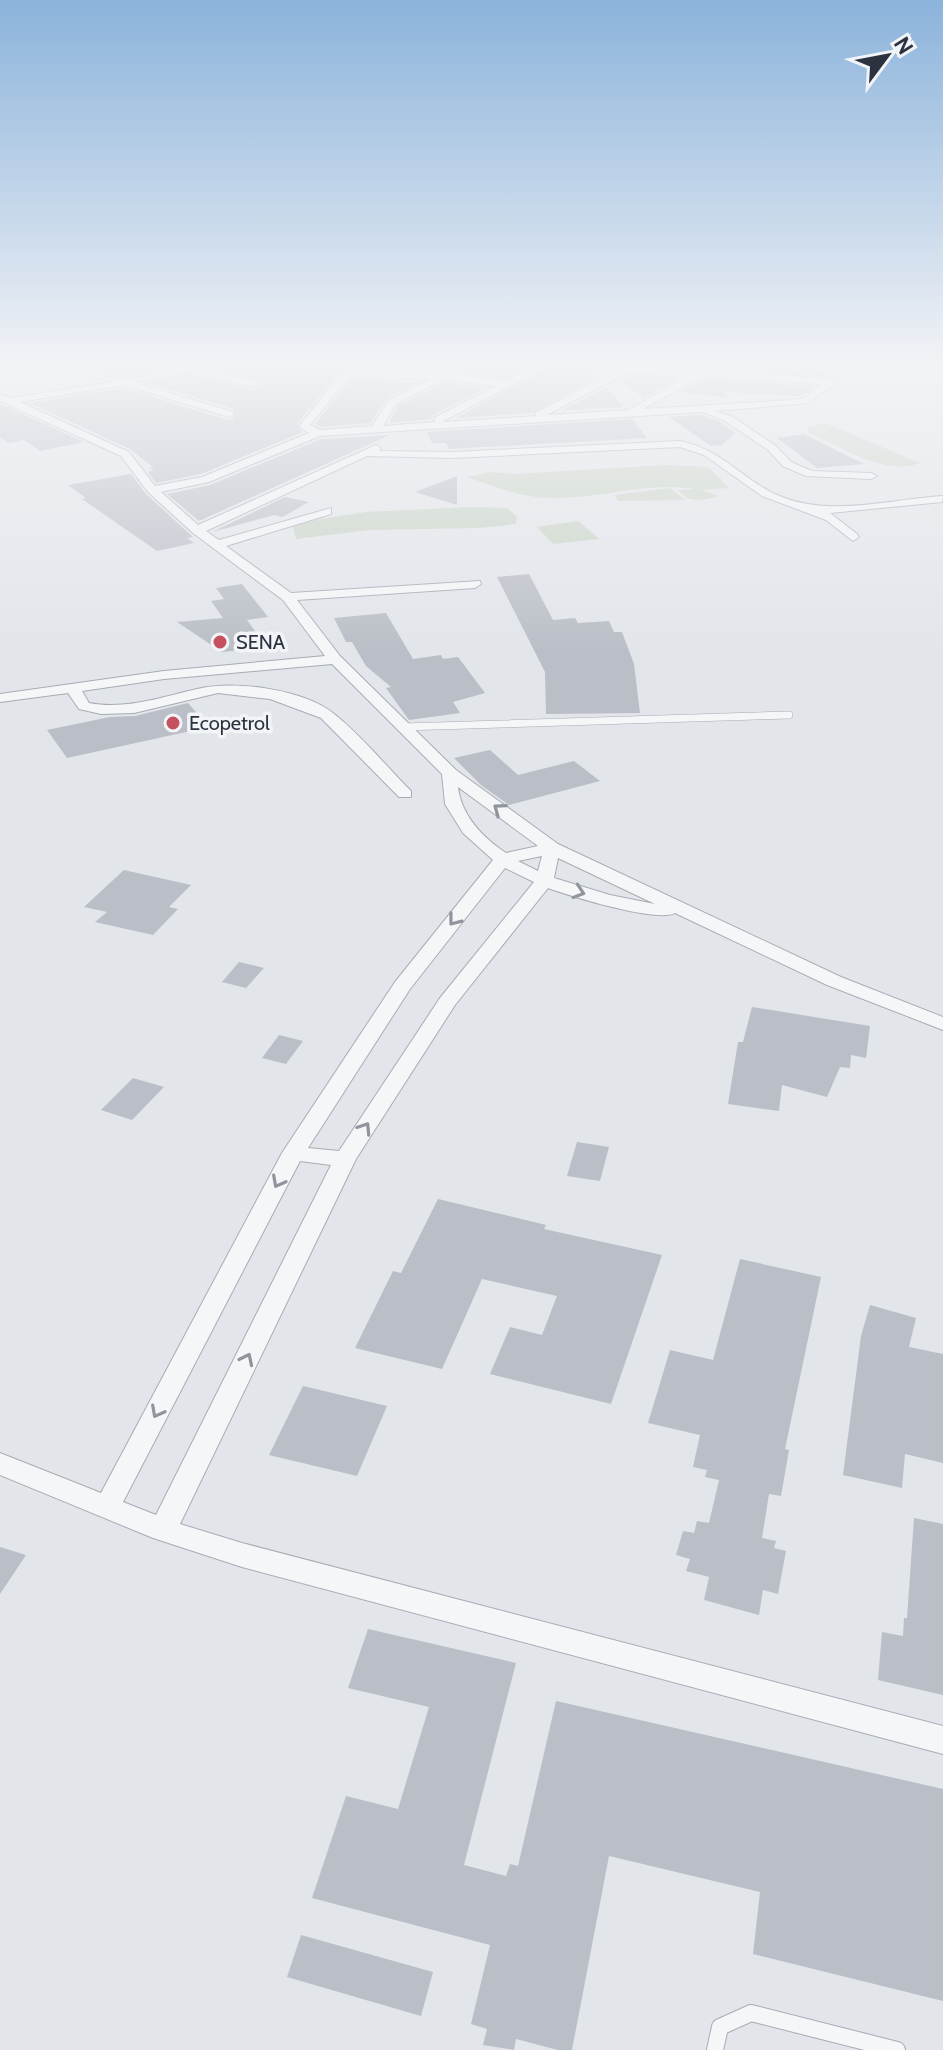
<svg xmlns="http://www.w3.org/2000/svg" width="943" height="2050" viewBox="0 0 943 2050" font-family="Cabin,sans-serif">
	<rect width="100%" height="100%" fill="#e2e5ea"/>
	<!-- green -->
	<g fill="#c8d3c4">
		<path d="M 825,423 L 920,463 C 885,477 840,446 809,433 L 807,427 Z"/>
		<path d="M 665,465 L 708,467 L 729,488 L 701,490 L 719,496 C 703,501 688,503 678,490 L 695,489 C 650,482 610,496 564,498 C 530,500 499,489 467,477 L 491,472 L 514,474 Z"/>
		<path d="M 670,488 L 685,500 L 618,501 L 614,495 Z"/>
		<path d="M 471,507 L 507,508 L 517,517 L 516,524 L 479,528 L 369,530 L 296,539 L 293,527 L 301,522 L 366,512 Z"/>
		<path d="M 578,521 L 599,539 L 553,544 L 537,527 Z"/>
	</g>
	<!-- building -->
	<g fill="#babec6">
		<path d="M 98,365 L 176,365 L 124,376 L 97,370 Z"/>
		<path d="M 201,365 L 345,365 L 297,424 L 303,432 L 201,474 L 156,483 L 148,472 L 154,470 L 150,468 L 153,467 L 130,449 L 30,403 L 123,388 L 228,420 L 234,419 L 234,409 L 145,382 L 184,373 L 254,390 L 261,384 L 259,379 Z"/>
		<path d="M 362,365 L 415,366 L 531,365 L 504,379 L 461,371 L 361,367 Z"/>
		<path d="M 552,365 L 579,365 L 593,370 L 598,376 L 533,413 L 456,418 Z"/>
		<path d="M 670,365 L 750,365 L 833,375 L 832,377 Z"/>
		<path d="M 631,374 L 680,377 L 644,398 L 620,380 Z"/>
		<path d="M 351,379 L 420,382 L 388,397 L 370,423 L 321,427 L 315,424 Z"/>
		<path d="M 704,379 L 814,386 L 804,395 L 796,396 L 723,392 L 728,398 L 680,392 Z"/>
		<path d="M 446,382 L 486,388 L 433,415 L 431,419 L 389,423 L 398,406 Z"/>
		<path d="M 607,387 L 623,407 L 561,411 Z"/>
		<path d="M 3,405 L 84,442 L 40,451 L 24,440 L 9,443 L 0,437 L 0,406 Z"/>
		<path d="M 702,415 L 720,422 L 735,433 L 722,445 L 711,446 L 669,417 Z"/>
		<path d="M 632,419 L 647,438 L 449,449 L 446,443 L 432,443 L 427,432 Z"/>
		<path d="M 804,434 L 864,464 L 817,468 L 777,438 Z"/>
		<path d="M 390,435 L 199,521 L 167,494 L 210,485 L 321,439 Z"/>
		<path d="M 131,474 L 146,494 L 193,537 L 187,538 L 194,543 L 157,551 L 82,499 L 86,498 L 68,485 Z"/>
		<path d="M 457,476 L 457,505 L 415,492 Z"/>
		<path d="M 285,497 L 309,502 L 282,517 L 274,515 L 212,532 Z"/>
		<path d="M 529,574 L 553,620 L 575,618 L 578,623 L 609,621 L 614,632 L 622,632 L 634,664 L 640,713 L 546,714 L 545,672 L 497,577 Z"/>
		<path d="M 242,584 L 268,617 L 247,620 L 260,638 L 246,641 L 250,649 L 222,652 L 177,622 L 223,618 L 211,601 L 224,599 L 216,588 Z"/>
		<path d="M 386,613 L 413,659 L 441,655 L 443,659 L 458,657 L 485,693 L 453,702 L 460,713 L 409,720 L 386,688 L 391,687 L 366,666 L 352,642 L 346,642 L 334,618 Z"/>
		<path d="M 188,703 L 209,727 L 67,758 L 47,730 L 110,717 L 135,716 Z"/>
		<path d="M 490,750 L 518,775 L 574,761 L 600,781 L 509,805 L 481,785 L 454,758 Z"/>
		<path d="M 124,870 L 191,885 L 169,907 L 178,909 L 153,935 L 95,922 L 107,912 L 84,907 Z"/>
		<path d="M 239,962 L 264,968 L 246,988 L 222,982 Z"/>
		<path d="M 752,1007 L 870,1026 L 866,1058 L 851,1055 L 850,1068 L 840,1067 L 827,1097 L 782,1085 L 779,1111 L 728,1104 L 738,1042 L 743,1042 Z"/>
		<path d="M 279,1035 L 303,1041 L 286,1064 L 262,1058 Z"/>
		<path d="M 133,1078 L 164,1087 L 132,1120 L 101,1110 Z"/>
		<path d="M 577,1142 L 609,1147 L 600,1181 L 567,1176 Z"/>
		<path d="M 438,1199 L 546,1225 L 544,1229 L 662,1255 L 611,1404 L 490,1374 L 510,1327 L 542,1335 L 557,1296 L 482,1279 L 442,1369 L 355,1348 L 393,1271 L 401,1273 Z"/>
		<path d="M 740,1259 L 821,1277 L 785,1449 L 789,1450 L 781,1496 L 769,1494 L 762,1538 L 776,1541 L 774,1548 L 786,1551 L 778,1594 L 763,1590 L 759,1615 L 704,1600 L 709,1577 L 686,1571 L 690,1559 L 676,1555 L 683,1531 L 694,1533 L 697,1521 L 709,1523 L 719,1480 L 705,1477 L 707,1470 L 693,1467 L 700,1435 L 648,1423 L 670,1350 L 713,1360 Z"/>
		<path d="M 870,1305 L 916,1318 L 909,1347 L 943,1354 L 943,1463 L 905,1454 L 902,1488 L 843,1475 L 861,1336 Z"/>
		<path d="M 303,1386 L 387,1406 L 357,1476 L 269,1455 Z"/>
		<path d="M 914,1518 L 943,1524 L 943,1695 L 878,1680 L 882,1632 L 903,1636 L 904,1618 L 907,1618 Z"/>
		<path d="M 0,1547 L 26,1555 L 0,1594 Z"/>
		<path d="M 368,1629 L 516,1663 L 464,1865 L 506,1876 L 510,1864 L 518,1866 L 556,1701 L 943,1789 L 943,2001 L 753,1954 L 760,1892 L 609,1856 L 572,2050 L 558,2050 L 516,2039 L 514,2050 L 483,2045 L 487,2029 L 471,2024 L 490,1945 L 312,1898 L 346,1796 L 398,1809 L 429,1707 L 348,1688 Z"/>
		<path d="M 301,1935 L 433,1972 L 421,2016 L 287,1977 Z"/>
	</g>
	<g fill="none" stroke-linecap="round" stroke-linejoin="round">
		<!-- lane-far1 casing -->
		<g stroke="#a7acb4" stroke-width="8">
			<path id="lane-far1" d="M 403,727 L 789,715"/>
		</g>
		<!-- lane casing -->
		<g stroke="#a7acb4" stroke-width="18">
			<path id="lane" d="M 715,2050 L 720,2027 L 751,2013 L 897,2050"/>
		</g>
		<!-- street casing -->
		<g stroke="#a7acb4" stroke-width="2">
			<path id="street" d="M 63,365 C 85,365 104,379 124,379 C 150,379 173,365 198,365 L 196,367 L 258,382 L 255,387 L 184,370 L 134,382 L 233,412 L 233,416 L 229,417 L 123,385 L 20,402 L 129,452 L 155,486 L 202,477 L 309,433 L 299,426 L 349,365 L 359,365 L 355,370 L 461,374 L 504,382 L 537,365 L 549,365 L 442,422 L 536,416 L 536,413 L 617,370 L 582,365 L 703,369 L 831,379 L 834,384 L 808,403 L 715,411 L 733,417 L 776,446 L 791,462 L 812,471 L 871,473 L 877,476 L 871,479 L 806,476 L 783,466 L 768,450 L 725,421 L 703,412 L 320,436 L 209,482 L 161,492 L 198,525 L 376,445 L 381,448 L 379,451 L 453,452 L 680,441 C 724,450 744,482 782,497 C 833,517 891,499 943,496 L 942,502 L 830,513 L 857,534 L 859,537 L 853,541 L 826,520 L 762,496 L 704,455 L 680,447 L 453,458 L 367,456 L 206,531 L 219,540 L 331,508 L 331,514 L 226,546 L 291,593 L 480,581 L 481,584 L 475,588 L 297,600 L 340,656 L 456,770 L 558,844 L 841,977 L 943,1017 L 943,1030 L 827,985 L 675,913 C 657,923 570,896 548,888 L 455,1005 L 356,1159 L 180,1524 L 242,1543 L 943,1726 L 943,1754 L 242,1567 L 153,1538 L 0,1475 L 0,1453 L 101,1493 L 282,1153 L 395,982 L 493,860 L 463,833 L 445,804 L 442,774 L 332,664 L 164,679 L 82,691 L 89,703 C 126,710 162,697 197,689 C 234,680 302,689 333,713 C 361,735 385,765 411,791 L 411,797 L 399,797 L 321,718 L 270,699 L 218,693 L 134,713 L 101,714 L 79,709 L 68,693 L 0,702 L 0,694 L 164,671 L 325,656 L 283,600 L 193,533 L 148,492 L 121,456 L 0,401 L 0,394 L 10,398 L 112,382 ZM 630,371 L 690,375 L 628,410 L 547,415 ZM 350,376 L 432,379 L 389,400 L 372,426 L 320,430 L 310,425 ZM 703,376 L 822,384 L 805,398 L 792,400 L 643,409 ZM 445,379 L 496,386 L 434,418 L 435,422 L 383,426 L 396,404 ZM 458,787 L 538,846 L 506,853 C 483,838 461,815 458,787 ZM 542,856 L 538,871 L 518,861 ZM 558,858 L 655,904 L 610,895 L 554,878 ZM 505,868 L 534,882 L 440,998 L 339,1151 L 308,1148 L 410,989 ZM 300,1161 L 331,1165 L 156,1515 L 123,1502 Z"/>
		</g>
		<!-- lane-far1 -->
		<use href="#lane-far1" stroke="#f5f6f8" stroke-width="7"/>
		<!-- lane -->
		<use href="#lane" stroke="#f5f6f8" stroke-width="16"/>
		<!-- street -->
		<use href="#street" fill="#f5f6f8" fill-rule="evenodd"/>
	</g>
	<!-- one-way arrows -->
	<defs><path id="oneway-chevron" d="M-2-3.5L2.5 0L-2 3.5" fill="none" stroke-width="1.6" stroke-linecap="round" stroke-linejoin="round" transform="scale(2)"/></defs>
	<g stroke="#90949c">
		<use href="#oneway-chevron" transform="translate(499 809) rotate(-144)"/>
		<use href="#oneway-chevron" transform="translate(579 892) rotate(18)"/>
		<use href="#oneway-chevron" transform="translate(454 920) rotate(128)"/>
		<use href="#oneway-chevron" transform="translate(365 1128) rotate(-57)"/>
		<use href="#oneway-chevron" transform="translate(278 1182) rotate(118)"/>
		<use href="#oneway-chevron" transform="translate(247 1359) rotate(-64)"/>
		<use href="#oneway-chevron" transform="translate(157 1412) rotate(118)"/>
	</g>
	<!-- sky -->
	<linearGradient id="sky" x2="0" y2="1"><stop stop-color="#8bb3db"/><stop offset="0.56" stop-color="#f2f3f6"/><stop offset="1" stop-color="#f2f3f6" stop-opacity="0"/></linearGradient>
	<rect width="943" height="652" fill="url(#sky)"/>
	<!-- markers -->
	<g fill="#c55160" stroke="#f2f4f7" stroke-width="3">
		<circle cx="220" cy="642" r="8"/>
		<circle cx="173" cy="723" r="8"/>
	</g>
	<g text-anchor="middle" stroke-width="7" stroke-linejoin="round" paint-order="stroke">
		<!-- far-poi labels -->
		<g font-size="20" fill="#2b3341" stroke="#f2f4f7" text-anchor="start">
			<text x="236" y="649">SENA</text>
			<text x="189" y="730">Ecopetrol</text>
		</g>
	</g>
	<!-- north arrow -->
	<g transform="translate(887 56) rotate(58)" stroke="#f2f4f7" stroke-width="6" paint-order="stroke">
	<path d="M0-6L14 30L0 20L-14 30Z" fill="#2b3341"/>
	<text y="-12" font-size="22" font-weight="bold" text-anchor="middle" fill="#2b3341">N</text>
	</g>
</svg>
